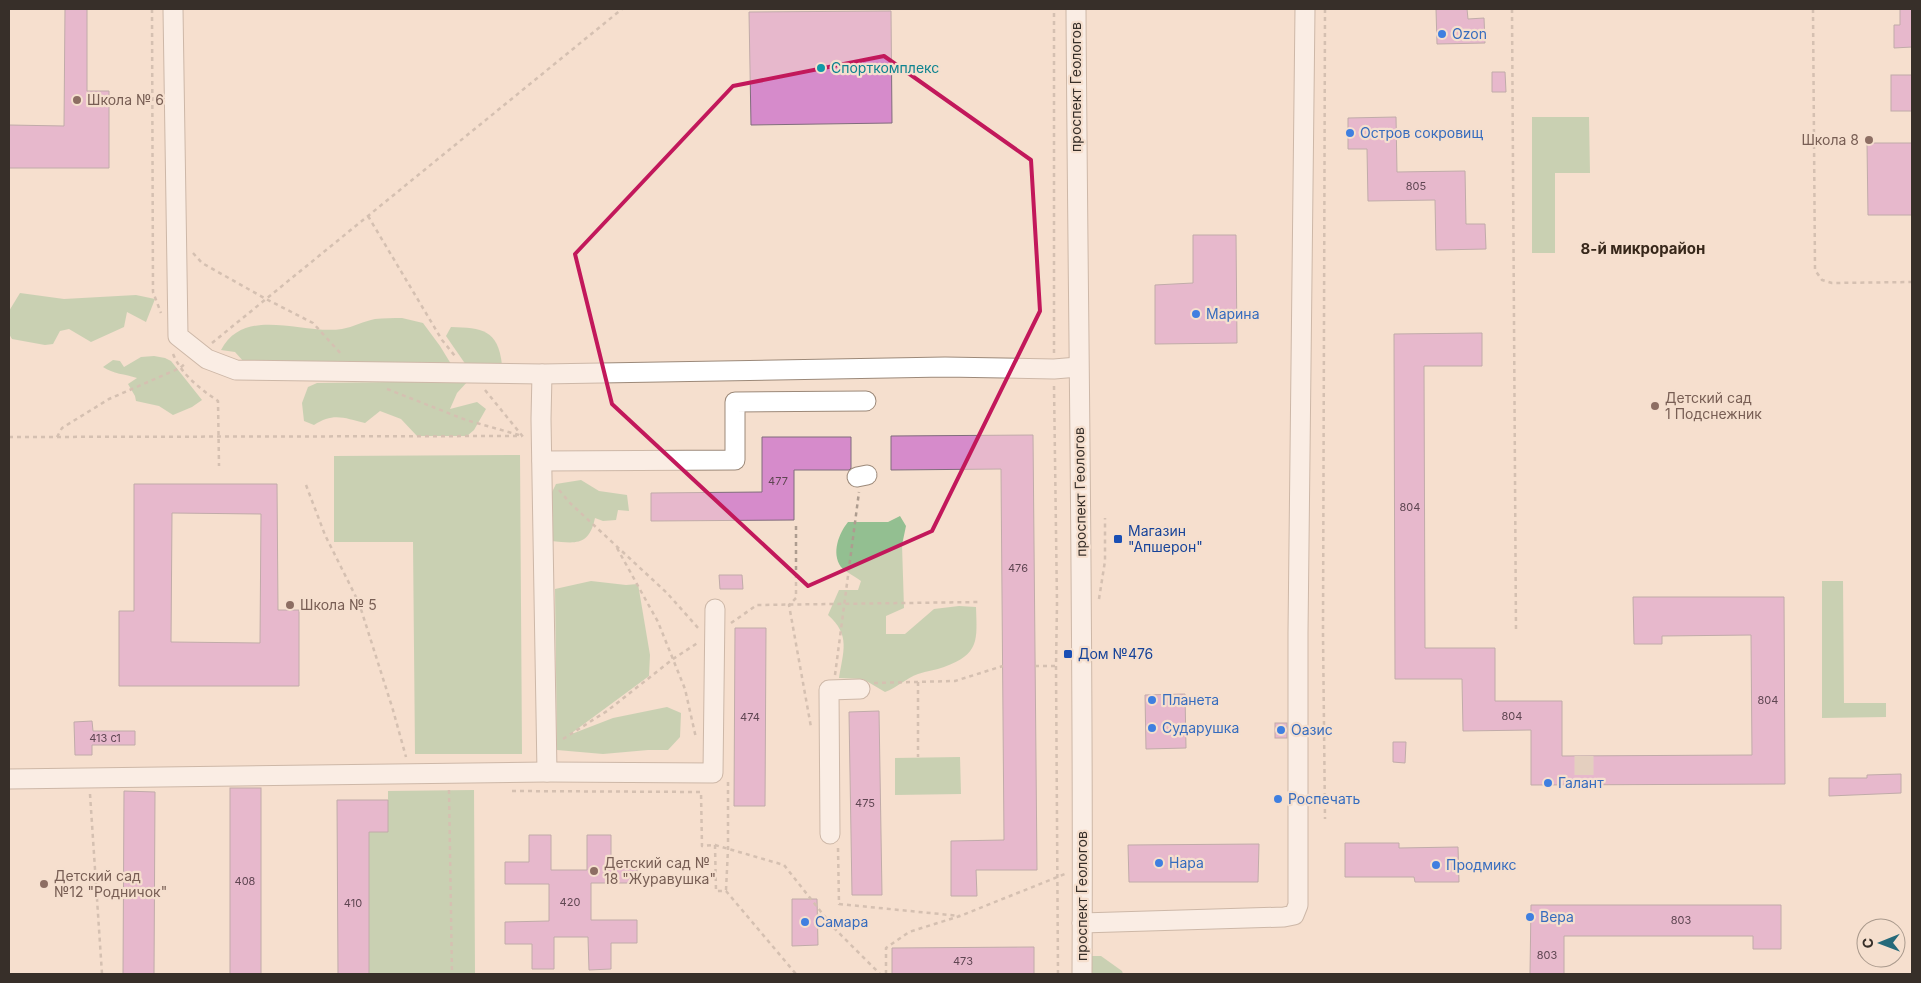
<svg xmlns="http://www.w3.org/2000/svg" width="1921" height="983" viewBox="0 0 1921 983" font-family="Inter,sans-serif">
	<rect width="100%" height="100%" fill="#f5dfce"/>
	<!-- green -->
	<g fill="#93bf91">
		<path d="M 1532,117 L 1589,117 L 1590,173 L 1555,173 L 1555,253 L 1532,253 Z"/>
		<path d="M 20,293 L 64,299 L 136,295 L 155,299 L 146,322 L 127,312 L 124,327 L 91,342 L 69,329 L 60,331 L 53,344 L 45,345 L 12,339 L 9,334 L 9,311 Z"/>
		<path d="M 402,318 L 423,323 L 440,346 L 451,364 L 244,362 L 235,352 L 221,350 C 245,305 302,335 342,329 C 353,327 364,321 375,319 C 384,318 393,318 402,318 Z"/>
		<path d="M 451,327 C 482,328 498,329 502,365 L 466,365 L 446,336 Z"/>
		<path d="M 154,356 L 165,358 L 171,361 L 202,400 L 192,407 L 173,415 L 159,406 L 136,401 L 135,396 L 128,384 L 137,378 C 125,374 113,374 103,367 L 113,360 L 120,361 L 124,367 L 141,357 Z"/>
		<path d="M 468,381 L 457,393 L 450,409 L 477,402 L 486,409 L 474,430 L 467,436 L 417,436 L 401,419 L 380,411 L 365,423 C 345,418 333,412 314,425 L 304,421 L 302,403 L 308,387 L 317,383 Z"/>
		<path d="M 520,455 L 522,754 L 415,754 L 413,542 L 334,542 L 334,456 Z"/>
		<path d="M 581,480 L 599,491 L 627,495 L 629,511 L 618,510 L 616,520 L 603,521 L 595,518 C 589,547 575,543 551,541 L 550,496 L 556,484 Z"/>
		<path d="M 900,516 L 906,526 L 902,545 L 904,608 L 886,616 L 886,634 L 905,634 L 934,609 L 959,606 L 976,607 C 977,640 980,654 944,667 C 936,670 927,671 918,674 C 906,678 897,688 885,692 L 863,679 L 839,678 C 843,652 851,635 828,615 L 839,590 L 858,590 L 861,581 C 855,576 845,572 841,567 C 831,553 839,533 848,522 L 888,522 Z"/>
		<path d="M 591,581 L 626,585 L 638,584 L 650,655 L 649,676 L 569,735 L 613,718 L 667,707 L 681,713 L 680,737 L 668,750 L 648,750 L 603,754 L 557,750 L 555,589 Z"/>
		<path d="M 1822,581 L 1843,581 L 1844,703 L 1886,703 L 1886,717 L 1822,718 Z"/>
		<path d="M 960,757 L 961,794 L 895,795 L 895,758 Z"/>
		<path d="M 474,790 L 475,974 L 369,974 L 369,832 L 388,831 L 388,791 Z"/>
		<path d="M 1090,956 L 1101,956 L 1122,971 L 1123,974 L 1090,974 Z"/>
	</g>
	<!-- building -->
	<g fill="#d68bcb" stroke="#806d7c" fill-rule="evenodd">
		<path d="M 65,9 L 87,9 L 87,91 L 109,91 L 109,168 L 9,168 L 9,125 L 64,126 Z"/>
		<path d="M 1436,9 L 1467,9 L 1468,19 L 1484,18 L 1485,43 L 1437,44 Z"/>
		<path d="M 1900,9 L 1912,9 L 1912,47 L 1894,48 L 1894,25 L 1900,25 Z"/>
		<path d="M 891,11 L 892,123 L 751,125 L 749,12 Z"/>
		<path d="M 1492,72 L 1505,72 L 1506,92 L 1492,92 Z"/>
		<rect x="1891" y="75" width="21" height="36"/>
		<path d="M 1396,117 L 1397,172 L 1465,171 L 1466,224 L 1485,224 L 1486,249 L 1436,250 L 1435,200 L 1368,201 L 1367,149 L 1348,149 L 1348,118 Z"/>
		<path d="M 1867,143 L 1912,143 L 1912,215 L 1868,215 Z"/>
		<path d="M 1193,235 L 1236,235 L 1237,343 L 1155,344 L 1155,285 L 1193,283 Z"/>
		<path d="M 1482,333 L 1482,366 L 1424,366 L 1425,648 L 1495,648 L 1495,701 L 1562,701 L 1562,756 L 1752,755 L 1751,635 L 1662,636 L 1662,644 L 1634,644 L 1633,597 L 1784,597 L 1785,784 L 1531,785 L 1531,730 L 1463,731 L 1462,679 L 1395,679 L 1394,334 Z"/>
		<path d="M 1033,435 L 1037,870 L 976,870 L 977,896 L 951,896 L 951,841 L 1004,840 L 1001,469 L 891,470 L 891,436 Z"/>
		<path d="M 762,437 L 851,437 L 851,468 L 849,470 L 794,470 L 794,520 L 651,521 L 651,493 L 762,492 Z"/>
		<path d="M 134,484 L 277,484 L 278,610 L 299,610 L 299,686 L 119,686 L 119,611 L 134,611 ZM 172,513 L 261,514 L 260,643 L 171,642 Z"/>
		<path d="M 719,575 L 742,575 L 743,589 L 720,589 Z"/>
		<path d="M 735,628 L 766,628 L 765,806 L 734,806 Z"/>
		<path d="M 1185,694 L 1186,748 L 1146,749 L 1145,695 Z"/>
		<path d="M 879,711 L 882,895 L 852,895 L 849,712 Z"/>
		<path d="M 92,721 L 93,731 L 135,731 L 135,745 L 92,745 L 92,755 L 75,755 L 74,722 Z"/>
		<rect x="1275" y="723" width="12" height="15"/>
		<path d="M 1393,742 L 1406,742 L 1405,763 L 1393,762 Z"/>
		<path d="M 1901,774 L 1901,793 L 1829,796 L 1829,778 L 1867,778 L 1867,775 Z"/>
		<rect x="230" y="788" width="31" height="186"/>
		<path d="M 124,791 L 155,792 L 154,974 L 123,974 Z"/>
		<path d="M 337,800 L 388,800 L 388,832 L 369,832 L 369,974 L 338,974 Z"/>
		<path d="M 529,835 L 551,835 L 551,870 L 587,870 L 587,835 L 611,835 L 611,860 L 637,860 L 637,883 L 591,883 L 591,920 L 637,920 L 637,943 L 611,943 L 611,969 L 589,970 L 588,937 L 554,937 L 554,969 L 532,969 L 532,944 L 505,944 L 505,922 L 549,921 L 549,884 L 505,884 L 505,862 L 529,862 Z"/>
		<path d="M 1345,843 L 1399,843 L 1399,848 L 1458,847 L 1459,882 L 1415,882 L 1414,877 L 1345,877 Z"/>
		<path d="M 1259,844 L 1258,882 L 1129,882 L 1128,845 Z"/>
		<path d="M 792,899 L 817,899 L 818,945 L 792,946 Z"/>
		<path d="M 1531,905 L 1781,905 L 1781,949 L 1753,949 L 1753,936 L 1564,936 L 1564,974 L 1530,974 Z"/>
		<path d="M 1034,947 L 1034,974 L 892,974 L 892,948 Z"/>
	</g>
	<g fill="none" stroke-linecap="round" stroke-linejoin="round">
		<!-- minor-tunnel -->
		<path stroke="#cfbcad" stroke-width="19" stroke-dasharray="19 9" stroke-linecap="butt" d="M 1584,756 L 1584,784"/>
		<!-- minor casing -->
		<g stroke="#9c8979" stroke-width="21">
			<g id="minor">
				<path d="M 173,9 L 178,336 L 207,359 L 236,370 L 542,374 L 945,367 L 1054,369 L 1078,367"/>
				<path d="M 1076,9 C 1078,331 1084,652 1082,974"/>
				<path d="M 542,374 L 541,419 L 547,772"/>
				<path d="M 542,461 L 735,460 L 735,402 L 866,401"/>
				<path d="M 857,477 L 867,475"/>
				<path d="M 9,779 L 547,772 L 713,773 L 715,609"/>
				<path d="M 830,834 L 829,690 L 860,689"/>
				<path d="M 1082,923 L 1284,917 L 1294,915 L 1298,905 L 1298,633 L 1305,9"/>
			</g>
		</g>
		<!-- path -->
		<g stroke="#ad9c8f" stroke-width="2.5" stroke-dasharray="4 4" stroke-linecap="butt">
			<path d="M 152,9 L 153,292 L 161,313"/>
			<path d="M 1325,9 L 1323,633 L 1325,819"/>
			<path d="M 1512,9 L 1516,632"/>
			<path d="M 1813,9 L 1815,270 L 1822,280 L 1832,283 L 1912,282"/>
			<path d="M 368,216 L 442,340 L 455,356"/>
			<path d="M 193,253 L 202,263 L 266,299 L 313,323 L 342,355"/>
			<path d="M 212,343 L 622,9"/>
			<path d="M 1054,353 L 1054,9"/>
			<path d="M 173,354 C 182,375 199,388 218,401 L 219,466"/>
			<path d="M 1054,386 L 1057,603 L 1056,666 L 1058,974"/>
			<path d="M 387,389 L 466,420 L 519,435"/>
			<path d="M 485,390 L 524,438"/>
			<path d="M 9,437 L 522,436"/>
			<path d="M 57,437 L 62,428 L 109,399 L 180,368 L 186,363"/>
			<path d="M 306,485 L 325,535 L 359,603 L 393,710 L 406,757"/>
			<path d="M 559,490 L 570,503 L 667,593 L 699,629"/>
			<path d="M 796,526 L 796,598 L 789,605 L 811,727"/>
			<path d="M 617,548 L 658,622 L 685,689 L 696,738"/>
			<path d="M 1099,599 L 1105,561 L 1105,518"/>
			<path d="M 731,623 L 757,605 L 979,602"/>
			<path d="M 1035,666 L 1056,666"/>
			<path d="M 835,675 L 859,492"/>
			<path d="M 918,682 L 918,757"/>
			<path d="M 874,683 L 955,681 L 1003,666"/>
			<path d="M 563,739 L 607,711 L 673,659 L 699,642"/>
			<path d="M 449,790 L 452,974"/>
			<path d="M 512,791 L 701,792 L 702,846 L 715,845 L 716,891 L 726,891 L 796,974"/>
			<path d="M 90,794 L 102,974"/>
			<path d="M 715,845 L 784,865 L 833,927 L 880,974"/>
			<path d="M 838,848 L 839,904 L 960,916"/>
			<path d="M 726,890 L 728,849 L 728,781"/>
			<path d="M 886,974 L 886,948 L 909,932 L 960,916 L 1065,874"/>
		</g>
		<!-- minor -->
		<use href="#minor" stroke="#fff" stroke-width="19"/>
	</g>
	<!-- marked area -->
	<path d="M0 0H1921V983H0ZM 884,56 L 1031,160 L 1040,311 L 932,531 L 808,586 L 612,404 L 575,254 L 733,86 Z" fill="#f5dfce" fill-opacity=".55" fill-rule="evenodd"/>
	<path fill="none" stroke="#c2185b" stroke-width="4" stroke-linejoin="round" d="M 884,56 L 1031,160 L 1040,311 L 932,531 L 808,586 L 612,404 L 575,254 L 733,86 Z"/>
	<!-- markers -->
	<g fill="#3f7fe0" stroke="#f5dfce" stroke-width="2">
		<circle cx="1442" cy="34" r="5"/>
		<circle cx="1350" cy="133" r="5"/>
		<circle cx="1196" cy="314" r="5"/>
		<circle cx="1152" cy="700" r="5"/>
		<circle cx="1152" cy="728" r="5"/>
		<circle cx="1281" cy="730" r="5"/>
		<circle cx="1548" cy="783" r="5"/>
		<circle cx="1278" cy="799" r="5"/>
		<circle cx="1159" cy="863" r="5"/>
		<circle cx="1436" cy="865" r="5"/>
		<circle cx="1530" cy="917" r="5"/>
		<circle cx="805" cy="922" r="5"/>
	</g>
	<circle fill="#0f9aa8" stroke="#f5dfce" stroke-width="2" cx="821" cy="68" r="5"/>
	<g fill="#8d6e63" stroke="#f5dfce" stroke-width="2">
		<circle cx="77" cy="100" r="5"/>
		<circle cx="1869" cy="140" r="5"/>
		<circle cx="1655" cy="406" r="5"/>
		<circle cx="290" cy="605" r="5"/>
		<circle cx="594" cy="871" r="5"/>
		<circle cx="44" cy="884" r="5"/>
	</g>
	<g fill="#1a4fb4" stroke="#f5dfce" stroke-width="2">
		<rect x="1113" y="534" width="10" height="10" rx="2.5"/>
		<rect x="1063" y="649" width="10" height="10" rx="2.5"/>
	</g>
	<g text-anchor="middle" stroke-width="4.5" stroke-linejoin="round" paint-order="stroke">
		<!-- number labels -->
		<g font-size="11" fill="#5f4652">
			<text x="1416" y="190">805</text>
			<text x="778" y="485">477</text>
			<text x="1410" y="511">804</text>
			<text x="1018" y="572">476</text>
			<text x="1768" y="704">804</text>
			<text x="1512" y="720">804</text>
			<text x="750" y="721">474</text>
			<text x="105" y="742">413 с1</text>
			<text x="865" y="807">475</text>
			<text x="245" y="885">408</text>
			<text x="570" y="906">420</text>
			<text x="353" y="907">410</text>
			<text x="1681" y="924">803</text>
			<text x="1547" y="959">803</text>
			<text x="963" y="965">473</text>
		</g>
		<!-- shop labels -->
		<g font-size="14" fill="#366cbe" stroke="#f5dfce" text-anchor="start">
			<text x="1452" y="39">Ozon</text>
			<text x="1360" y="138">Остров сокровищ</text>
			<text x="1206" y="319">Марина</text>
			<text x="1162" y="705">Планета</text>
			<text x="1162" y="733">Сударушка</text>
			<text x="1291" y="735">Оазис</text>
			<text x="1558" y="788">Галант</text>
			<text x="1288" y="804">Роспечать</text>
			<text x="1169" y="868">Нара</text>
			<text x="1446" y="870">Продмикс</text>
			<text x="1540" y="922">Вера</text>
			<text x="815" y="927">Самара</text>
		</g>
		<!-- culture labels -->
		<g font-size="14" fill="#0d838f" stroke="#f5dfce" text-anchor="start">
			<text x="831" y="73">Спорткомплекс</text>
		</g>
		<!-- street labels -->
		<g font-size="14" fill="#372f29" stroke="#f5dfce">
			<text transform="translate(1076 87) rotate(-90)" y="5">проспект Геологов</text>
			<text transform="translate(1080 492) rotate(-91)" y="5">проспект Геологов</text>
			<text transform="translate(1082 896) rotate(-90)" y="5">проспект Геологов</text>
		</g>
		<!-- education labels -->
		<g font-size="14" fill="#785e54" stroke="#f5dfce" text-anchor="start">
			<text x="87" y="105">Школа № 6</text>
			<text x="1859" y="145" text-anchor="end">Школа 8</text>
			<text x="1665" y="403">Детский сад<tspan x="1665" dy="16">1 Подснежник</tspan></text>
			<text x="300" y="610">Школа № 5</text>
			<text x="604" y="868">Детский сад №<tspan x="604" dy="16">18 "Журавушка"</tspan></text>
			<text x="54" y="881">Детский сад<tspan x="54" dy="16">№12 "Родничок"</tspan></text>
		</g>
		<!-- transit labels -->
		<g font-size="14" fill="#164399" stroke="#f5dfce" text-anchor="start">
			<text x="1128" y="536">Магазин<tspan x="1128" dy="16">"Апшерон"</tspan></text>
			<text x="1078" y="659">Дом №476</text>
		</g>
		<!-- neighbourhood labels -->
		<g font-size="15" font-weight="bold" fill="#37271a" stroke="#f5dfce">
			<text x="1643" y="254">8-й микрорайон</text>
		</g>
	</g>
	<!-- border -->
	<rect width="1921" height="983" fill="none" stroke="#372f29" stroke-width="20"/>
	<!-- north arrow -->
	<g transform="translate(1881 943) rotate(269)"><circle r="24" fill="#f5dfce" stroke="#a9998c"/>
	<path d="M0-4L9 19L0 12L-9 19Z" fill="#256a7a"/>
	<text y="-8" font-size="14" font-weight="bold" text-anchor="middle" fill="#372f29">С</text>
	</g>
</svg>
